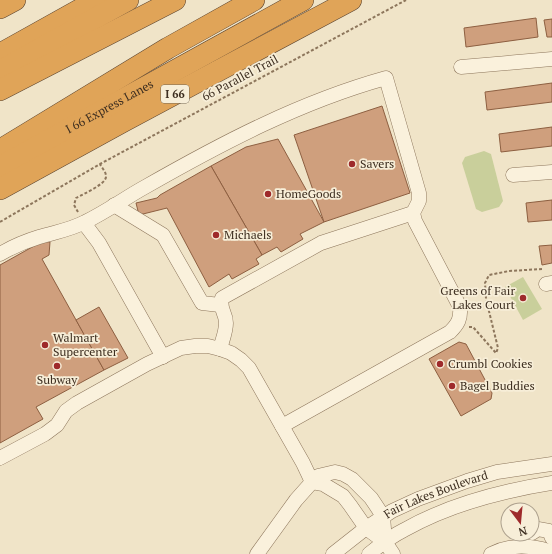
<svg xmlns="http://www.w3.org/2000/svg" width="552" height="554" viewBox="0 0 552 554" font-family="'PT Serif',serif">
	<rect width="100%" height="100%" fill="#f0e4c8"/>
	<!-- pitch -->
	<g fill="#c9cf9b">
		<path d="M 484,151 L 491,154 L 503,201 L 499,207 L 482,212 L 476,209 L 462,163 L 465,157 Z"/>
		<path d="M 523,277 L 542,309 L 523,320 L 505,287 Z"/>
	</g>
	<!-- building -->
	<g fill="#cf9f7d" stroke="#8d5f41">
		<path d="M 536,18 L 538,37 L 466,47 L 464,28 Z"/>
		<path d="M 552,19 L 552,37 L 547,37 L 544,20 Z"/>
		<path d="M 552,83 L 552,102 L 487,110 L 485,92 Z"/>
		<path d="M 382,106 L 410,193 L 324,222 L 294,135 Z"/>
		<path d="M 552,127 L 552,146 L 501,152 L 499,134 Z"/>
		<path d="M 278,139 L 324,222 L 300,234 L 303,239 L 281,252 L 277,247 L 262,255 L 211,166 L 246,147 Z"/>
		<path d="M 211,166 L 262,255 L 256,259 L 259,264 L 232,279 L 229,274 L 209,287 L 167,208 L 139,215 L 136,203 L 157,198 L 160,195 Z"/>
		<path d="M 552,200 L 552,220 L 528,222 L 526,203 Z"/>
		<path d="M 43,241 L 50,242 L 49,255 L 42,259 L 104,370 L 36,407 L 43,419 L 0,443 L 0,265 Z"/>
		<path d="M 552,245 L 552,263 L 542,265 L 539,246 Z"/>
		<path d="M 99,307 L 128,358 L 104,370 L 76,320 Z"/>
		<path d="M 459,342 L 466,344 L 492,393 L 491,399 L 461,416 L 429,359 Z"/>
	</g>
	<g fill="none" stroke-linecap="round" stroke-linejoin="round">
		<!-- minor casing -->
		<g stroke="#8d765c" stroke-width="15">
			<g id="minor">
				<path d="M 461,67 L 552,59"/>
				<path d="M 513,175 L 552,172"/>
				<path d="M 114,205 L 163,235 L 202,303 L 220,305"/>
				<path d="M 84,223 L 99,243 L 163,357"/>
				<path d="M 0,254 C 12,247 26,241 39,237 C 55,232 70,230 85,222 C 106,212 125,198 145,187 C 222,143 300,102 386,78 L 419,193 L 419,201 L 413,213 L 415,221 L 460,307 C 461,319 458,324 450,332 L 282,426"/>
				<path d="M 546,284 L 552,283"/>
				<path d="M 220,349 C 222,341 226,332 226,323 C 226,312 219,310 222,298 L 321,243 L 413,213"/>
				<path d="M 0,458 L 45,434 L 57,425 L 66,411 L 77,403 L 147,364 L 181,348 L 195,346 L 208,346 L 220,349 L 231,353 L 241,360 L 249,368 L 303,463 L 312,482"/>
				<path d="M 312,482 L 323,484 L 343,496 L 350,505 L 366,528 L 385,542 L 393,554"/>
				<path d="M 532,533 L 538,529 L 549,531 L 552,538"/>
				<path d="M 257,554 L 296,500 L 312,482 L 318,476 L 335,472 L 343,474 L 352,479 L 371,498 L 383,516 L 385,542"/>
				<path id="s1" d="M 333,554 L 366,528 L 392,511 L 418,499 L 467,481 L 497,472 L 552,464"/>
				<path d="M 369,554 C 380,545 392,536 404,530 C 450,504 501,491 552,483"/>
				<path d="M 491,554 C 512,544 530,545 552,552"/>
			</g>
		</g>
		<!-- highway casing -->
		<g stroke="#5b4430" stroke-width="22">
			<g id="highway">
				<path d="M 0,8 L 15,0"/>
				<path d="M 0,54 L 97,0"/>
				<path d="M 0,71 L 128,0"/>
				<path d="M 0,90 L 175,0"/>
				<path d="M 0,150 L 168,48 L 254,0"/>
				<path id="s2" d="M 0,167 L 303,0"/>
				<path d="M 0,189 L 124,121 L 351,0"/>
			</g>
		</g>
		<!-- path -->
		<g stroke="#8d765c" stroke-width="2" stroke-dasharray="3 2" stroke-linecap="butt">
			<path d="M 78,212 L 74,205 L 76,198 C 83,194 107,184 106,176 C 106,172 102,168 100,164"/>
			<path d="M 0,222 L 100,164 L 406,0"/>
			<path d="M 469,327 L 473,327 L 496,353 L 498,348 L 486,299 L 485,283 L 489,275 L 509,271 L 542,269"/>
		</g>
		<!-- minor -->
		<use href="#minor" stroke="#faf1dc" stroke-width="14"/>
		<!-- highway -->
		<use href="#highway" stroke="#e0a458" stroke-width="21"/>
	</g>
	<!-- markers -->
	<g fill="#9e2a2b" stroke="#f7eed8" stroke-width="1.5">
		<circle cx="352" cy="164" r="4"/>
		<circle cx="268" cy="194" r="4"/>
		<circle cx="216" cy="235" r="4"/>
		<circle cx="523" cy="298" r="4"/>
		<circle cx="45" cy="345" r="4"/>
		<circle cx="440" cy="364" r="4"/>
		<circle cx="57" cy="366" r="4"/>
		<circle cx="452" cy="386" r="4"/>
	</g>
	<g text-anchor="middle" stroke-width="3.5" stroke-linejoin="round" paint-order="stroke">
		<!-- shield labels -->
		<rect fill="#f7eed8" stroke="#756857" stroke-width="1" x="161" y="85" width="28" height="18" rx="3"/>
		<g font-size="11" font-weight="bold" fill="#3d2e20">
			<text x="175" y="98">I 66</text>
		</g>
		<!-- street labels -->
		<g font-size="12" fill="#3d2e20" stroke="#f7eed8">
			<text transform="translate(240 78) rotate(-28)" y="4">66 Parallel Trail</text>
			<text dy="4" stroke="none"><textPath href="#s2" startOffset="125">I 66 Express Lanes</textPath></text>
			<text dy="4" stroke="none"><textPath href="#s1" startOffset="120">Fair Lakes Boulevard</textPath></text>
		</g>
		<!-- poi labels -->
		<g font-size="12" fill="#3d2e20" stroke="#f7eed8" text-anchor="start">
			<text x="360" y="168">Savers</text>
			<text x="276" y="198">HomeGoods</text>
			<text x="224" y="239">Michaels</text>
			<text x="515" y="295" text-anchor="end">Greens of Fair<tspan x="515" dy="14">Lakes Court</tspan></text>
			<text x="53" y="342">Walmart<tspan x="53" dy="14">Supercenter</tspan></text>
			<text x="448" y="368">Crumbl Cookies</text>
			<text x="57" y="384" text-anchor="middle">Subway</text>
			<text x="460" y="390">Bagel Buddies</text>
		</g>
	</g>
	<!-- north arrow -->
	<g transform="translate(520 522) rotate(164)"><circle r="19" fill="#f7eed8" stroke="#ada18e"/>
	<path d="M0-3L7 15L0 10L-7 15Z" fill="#9e2a2b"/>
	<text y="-6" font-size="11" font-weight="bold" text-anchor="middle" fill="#3d2e20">N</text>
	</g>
</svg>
